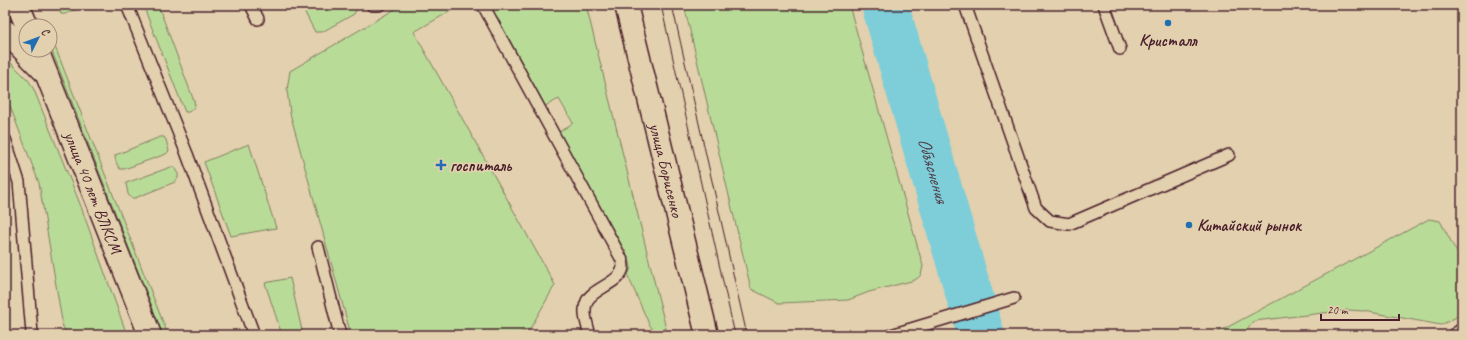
<svg xmlns="http://www.w3.org/2000/svg" width="1467" height="340" font-family="Caveat,sans-serif">
<style>
.green{fill:#b8dc97;stroke:#817e61}
.lines{fill:none;stroke-linecap:round;stroke-linejoin:round}
.river{stroke:#7dced8;stroke-width:47}
.service-casing{stroke:#4a1f2b;stroke-width:14}
.secondary-casing{stroke:#4a1f2b;stroke-width:25}
.primary-casing{stroke:#4a1f2b;stroke-width:25}
.service{stroke:#e2d0ae;stroke-width:11}
.secondary{stroke:#e2d0ae;stroke-width:22}
.primary{stroke:#e2d0ae;stroke-width:22}
.tram{stroke:#4a1f2b;stroke-width:1}
.poi-dot{fill:#1f6fb2;stroke:#e2d0ae;stroke-width:1.5}
.labels{text-anchor:middle;dominant-baseline:central;stroke-width:3.5;stroke-linejoin:round;paint-order:stroke}
.poi-label{font-size:17px;font-weight:bold;fill:#4a1f2b;stroke:#e2d0ae;text-anchor:start}
.street-label{font-size:17px;fill:#4a1f2b;stroke:#e2d0ae}
.water-label{font-size:18px;font-style:italic;fill:#523945;stroke:#e2d0ae}
</style>
<rect width="100%" height="100%" fill="#e2d0ae"/>
<filter id="ink" filterUnits="userSpaceOnUse"><feTurbulence type="fractalNoise" baseFrequency=".025" numOctaves="2"/><feDisplacementMap in="SourceGraphic" scale="8" xChannelSelector="R" yChannelSelector="G"/><feConvolveMatrix kernelMatrix="1 2 1 2 8 2 1 2 1" color-interpolation-filters="sRGB"/></filter>
<g filter="url(#ink)">
<g class="green">
<path d="M69 5H87L65 14H61L60 10 62 8Z"/>
<path d="M143 5H158L194 101 195 106 189 112H185Z"/>
<path d="M301 5H356V10L354 14 322 32H315Z"/>
<path d="M402 5H461L414 32 555 285 530 329 515 335H351L290 113 287 90 290 71Z"/>
<path d="M490 5H586L666 329 654 331 649 324 628 276 631 267 629 258 559 132 573 123 559 99 545 106Z"/>
<path d="M684 5H849L923 266 921 275 915 280 869 292 848 300 779 303 751 289Z"/>
<path d="M50 34 168 335H163L50 46Z"/>
<path d="M5 57 29 81 34 90 80 204 127 335H75L67 333 63 327 39 183 5 93Z"/>
<path d="M160 137H164L166 140 169 151 166 154 124 169H120C117 165 115 161 115 155L118 154Z"/>
<path d="M249 144 276 228 231 236 204 162Z"/>
<path d="M171 167H174L178 174V178L175 182 135 198H131L128 194 126 183Z"/>
<path d="M1429 219 1440 221 1462 262V314L1441 325 1364 311 1349 310 1254 321 1243 335H1213Z"/>
<path d="M290 278 303 335H282L265 283Z"/>
</g>
<g class="lines">
<path class="river" id="s1" d="M885 5 981 335"/>
<defs>
<g id="service">
<path d="M127 5 187 154 254 335"/>
<path d="M251 5 258 19"/>
<path d="M372 5H379"/>
<path d="M483 5 621 258C622 260 623 265 623 267 621 283 593 288 587 301 582 311 587 324 590 335H587"/>
<path d="M965 5 1036 208 1050 221 1069 224 1229 155"/>
<path d="M1104 5 1120 49"/>
<path d="M5 139 19 182 32 333"/>
<path d="M318 247 340 335"/>
<path d="M891 335 1014 298"/>
<path d="M1453 335 1462 329"/>
</g>
<g id="secondary">
<path d="M18 5 27 26"/>
<path d="M5 31 43 70"/>
<path id="s2" d="M37 50 150 335"/>
</g>
<g id="primary">
<path id="s3" d="M626 5 707 335"/>
</g>
</defs>
<use href="#service" class="service-casing"/>
<use href="#secondary" class="secondary-casing"/>
<use href="#primary" class="primary-casing"/>
<use href="#service" class="service"/>
<use href="#secondary" class="secondary"/>
<use href="#primary" class="primary"/>
<g class="tram">
<path d="M661 5 735 335"/>
<path d="M672 5 747 335"/>
</g>
</g>
</g>
<g class="poi-dot">
<circle cx="1168" cy="23" r="4"/>
<path d="M439 159h4v4h4v4h-4v4h-4v-4h-4v-4h4z"/>
<circle cx="1189" cy="225" r="4"/>
</g>
<g class="labels">
<g class="poi-label">
<text x="1168" y="40" text-anchor="middle">Кристалл</text>
<text x="450" y="165">госпиталь</text>
<text x="1197" y="225">Китайский рынок</text>
</g>
<g class="street-label">
<text stroke="none"><textPath href="#s3" startOffset="170">улица Борисенко</textPath></text>
<text stroke="none"><textPath href="#s2" startOffset="153">улица 40 лет ВЛКСМ</textPath></text>
</g>
<g class="water-label">
<text stroke="none"><textPath href="#s1" startOffset="172">Объяснения</textPath></text>
</g>
</g>
<rect width="1467" height="340" fill="none" stroke="#e2d0ae" stroke-width="20"/>
<rect x="10" y="10" width="1447" height="320" fill="none" stroke="#4a1f2b" stroke-width="1.5" filter="url(#ink)"/>
<g transform="translate(38 38) rotate(48)"><circle r="19" fill="#e2d0ae" stroke="#a5897a"/>
<path d="M0-3L7 15L0 10L-7 15Z" fill="#1f6fb2"/>
<text y="-6" font-size="11" font-weight="bold" text-anchor="middle" fill="#4a1f2b">С</text>
</g>
<path d="M1321 314v6h78v-6" fill="none" stroke="#4a1f2b" stroke-width="2"/>
<text x="1327" y="314" font-size="12" fill="#4a1f2b" stroke="#e2d0ae" stroke-width="3" paint-order="stroke">20 m</text>
</svg>
